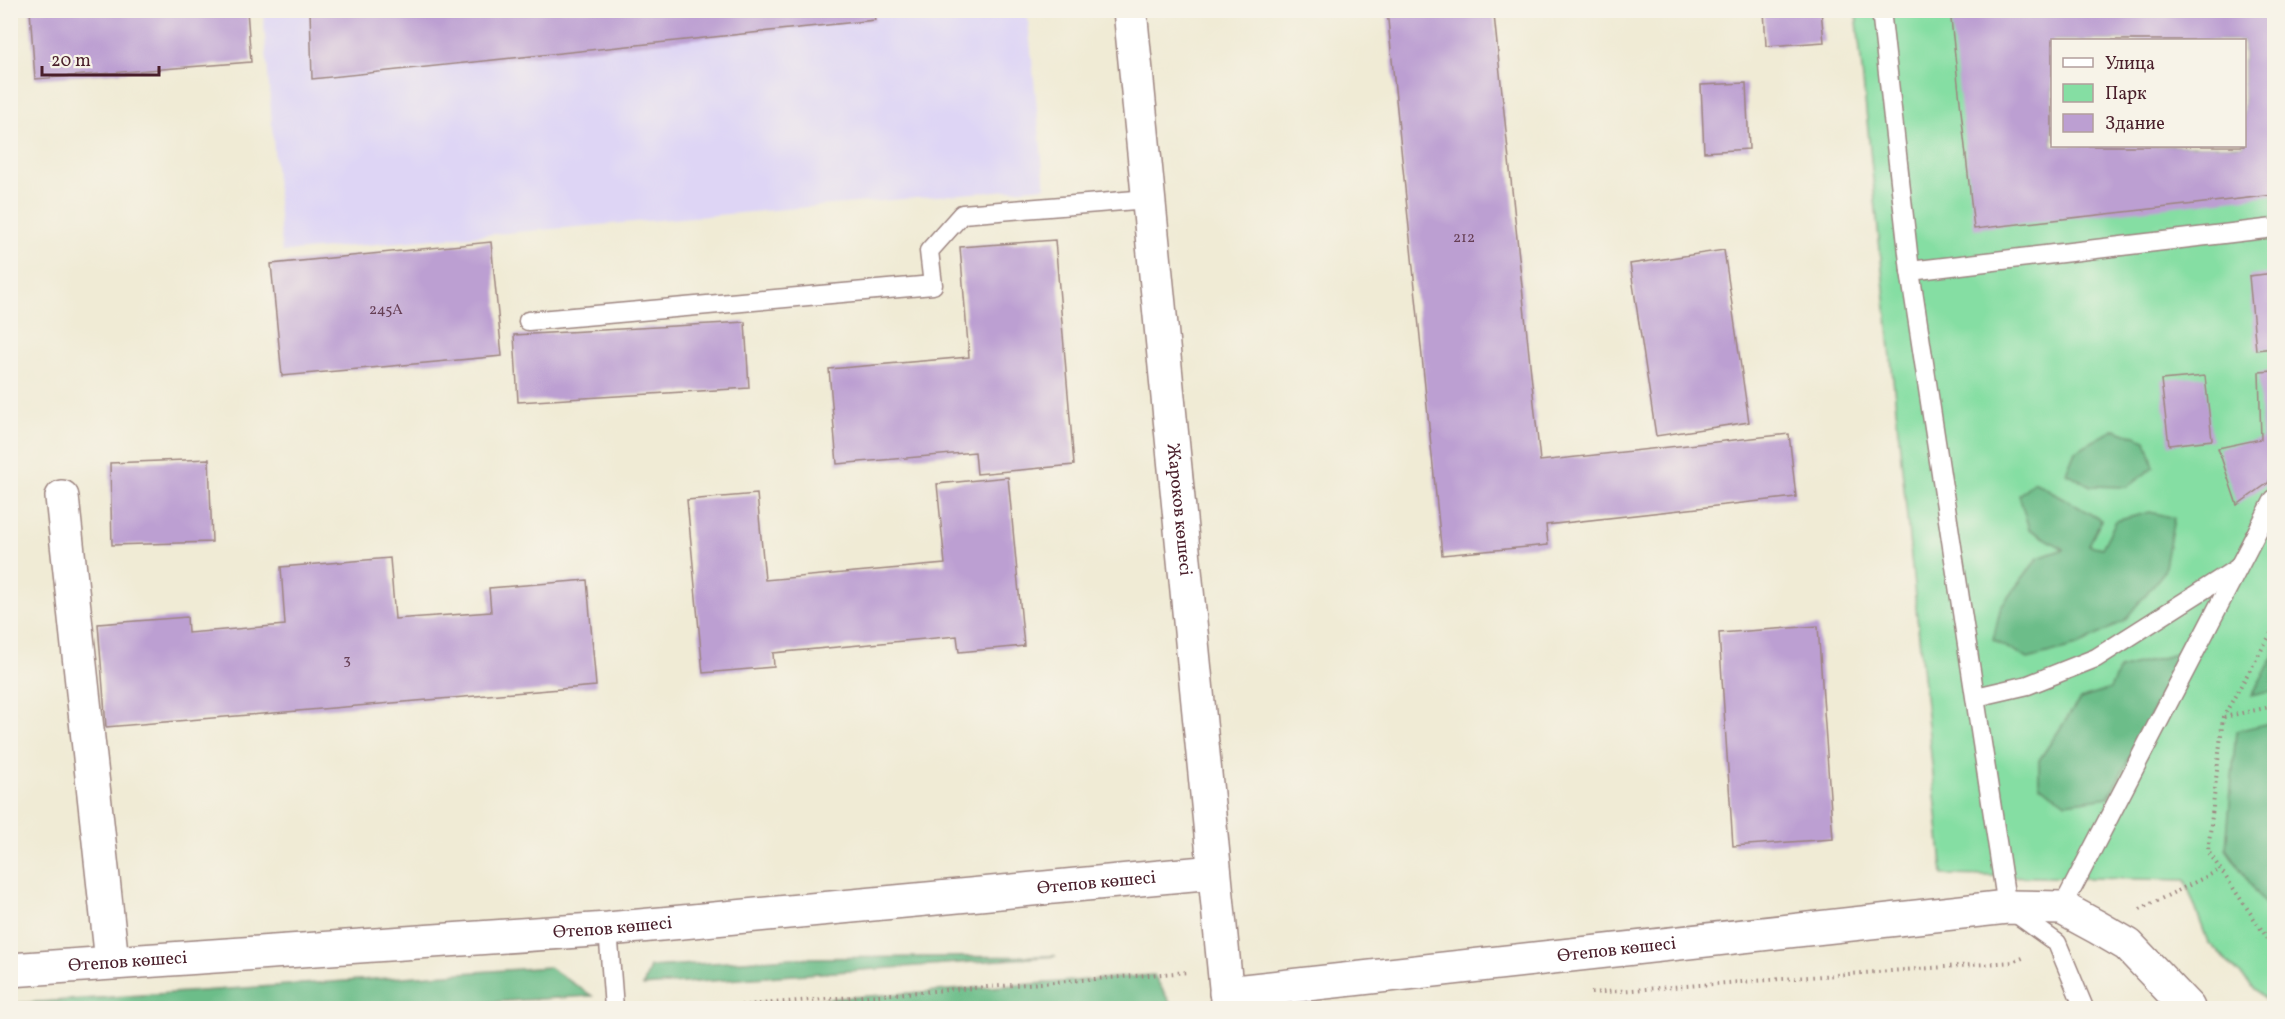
<svg xmlns="http://www.w3.org/2000/svg" width="2285" height="1019" font-family="Vollkorn,serif">
<style>
.built{fill:#ded5f5}
.green{fill:#85dea3;stroke:#687e67;stroke-width:1.5;fill-rule:evenodd}
.forest{fill:#6cbd89;stroke:#5b6e5a;stroke-width:1.5}
.building{fill:#bc9fd2;fill-rule:evenodd}
.lines{fill:none;stroke-linecap:round;stroke-linejoin:round}
.service-casing{stroke:#9d8580;stroke-width:21}
.minor-casing{stroke:#9d8580;stroke-width:36}
.tertiary-casing{stroke:#9d8580;stroke-width:36}
.secondary-casing{stroke:#9d8580;stroke-width:36}
.path{stroke:#9d8580;stroke-width:4;stroke-dasharray:1.5 4.5;stroke-linecap:butt}
.service{stroke:#fff;stroke-width:18}
.minor{stroke:#fff;stroke-width:33}
.tertiary{stroke:#fff;stroke-width:33}
.secondary{stroke:#fff;stroke-width:33}
.labels{text-anchor:middle;dominant-baseline:central;stroke-width:4.5;stroke-linejoin:round;paint-order:stroke}
.number-label{font-size:15px;fill:#663f55}
.street-label{font-size:18px;fill:#4a1f2b;stroke:#f7f3e8}
</style>
<rect width="100%" height="100%" fill="#f7f3e8"/>
<filter id="ink" filterUnits="userSpaceOnUse"><feTurbulence type="fractalNoise" baseFrequency=".0167" numOctaves="2"/><feDisplacementMap in="SourceGraphic" scale="12" xChannelSelector="R" yChannelSelector="G"/><feConvolveMatrix kernelMatrix="1 2 1 2 8 2 1 2 1" color-interpolation-filters="sRGB"/></filter>
<filter id="wash" filterUnits="userSpaceOnUse"><feTurbulence type="fractalNoise" baseFrequency=".008" numOctaves="4" result="noise"/><feDisplacementMap in="SourceGraphic" scale="24" xChannelSelector="R" yChannelSelector="G"/><feGaussianBlur stdDeviation="1.35" result="paint"/><feColorMatrix in="noise" values="0 0 0 0 0 0 0 0 0 0 0 0 0 0 0 0 0 1.4 0 .05"/><feComposite in="paint" operator="in"/></filter>
<g filter="url(#wash)">
<rect width="100%" height="100%" fill="#f0ebd5"/>
<path class="built" d="M263 11H1027L1045 187 282 252Z"/>
<path class="green" d="M1856 11H2274V1008L2208 942 2185 880 1943 875ZM2052 40H2244V146H2052Z"/>
<g class="forest">
<path d="M2115 429 2146 440 2154 467 2127 487 2091 486 2066 473 2075 451Z"/>
<path d="M2034 481 2101 520 2089 545 2102 548 2116 521 2150 512 2174 518 2164 572 2124 621 2077 646 2028 659 1993 640 2001 606 2038 558 2064 549 2029 529 2019 495Z"/>
<path d="M2184 652C2156 699 2136 750 2108 797L2066 803 2039 785V760L2080 699 2110 689 2119 669Z"/>
<path d="M2274 656V691L2251 696Z"/>
<path d="M2274 722V917L2226 849 2236 731Z"/>
<path d="M1056 956 643 986 650 967 790 958Z"/>
<path d="M549 967 592 996 391 1008H11V1004Z"/>
<path d="M1154 975 1173 1008H705Z"/>
</g>
<g id="blocks">
<g class="building">
<path d="M30 10H247L251 62 35 79Z"/>
<path d="M310 10H873L875 20 312 79Z"/>
<path d="M1387 10H1526L1494 15 1540 461 1789 434 1796 497 1546 525 1548 545 1442 555Z"/>
<path d="M1764 10H1821L1824 42 1766 46Z"/>
<path d="M1950 10H2274V195L1974 229ZM2052 40H2244V146H2052Z"/>
<path d="M1746 83 1749 149 1704 152 1701 85Z"/>
<path d="M1055 240 1074 465 977 474 975 452 837 464 829 369 969 357 960 247Z"/>
<path d="M491 242 502 356 282 376 271 264Z"/>
<path d="M1724 250 1749 422 1656 436 1630 264Z"/>
<path d="M2274 273V348L2256 350 2249 276Z"/>
<path d="M745 322 749 388 518 402 514 335Z"/>
<path d="M2274 371V471L2268 483 2237 505 2218 448 2261 439 2259 372Z"/>
<path d="M2205 376 2212 440 2169 445 2161 380Z"/>
<path d="M209 459 212 542 112 545 110 463Z"/>
<path d="M1008 477 1024 646 959 652 957 636 773 653 774 667 703 673 687 500 757 494 765 580 945 564 937 484Z"/>
<path d="M390 558 395 619 491 612 489 588 587 580 596 686 106 727 98 624 187 617 188 633 285 625 281 567Z"/>
<path d="M1818 626 1833 839 1733 846 1719 633Z"/>
</g>
</g>
</g>
<g filter="url(#ink)">
<use href="#blocks" fill-opacity="0" stroke="#9d8580" stroke-width="1.5"/>
<g class="lines">
<defs>
<g id="service">
<path d="M1881 10 1910 271 2007 907 2057 943 2084 1008"/>
<path d="M1910 271 2274 228"/>
<path d="M528 321 933 285 929 251 962 214 1148 199"/>
<path d="M1976 697 2028 685 2096 658 2236 569"/>
<path d="M2062 908 2274 499"/>
<path d="M608 929 614 1008"/>
</g>
<g id="minor">
<path d="M62 497 112 962"/>
<path id="s1" d="M1226 993 2007 907 2062 908 2097 927 2128 945 2188 1008"/>
</g>
<g id="tertiary">
<path id="s2" d="M10 970 608 929 1214 872"/>
</g>
<g id="secondary">
<path id="s3" d="M1130 10 1228 1008"/>
</g>
</defs>
<use href="#service" class="service-casing"/>
<use href="#minor" class="minor-casing"/>
<use href="#tertiary" class="tertiary-casing"/>
<use href="#secondary" class="secondary-casing"/>
<g class="path">
<path d="M2274 628 2223 717 2208 851 2274 948"/>
<path d="M2224 717 2274 706"/>
<path d="M2140 909 2220 870"/>
<path d="M1591 993 2013 962 2025 957"/>
<path d="M705 1008 1189 972"/>
</g>
<use href="#service" class="service"/>
<use href="#minor" class="minor"/>
<use href="#tertiary" class="tertiary"/>
<use href="#secondary" class="secondary"/>
</g>
</g>
<g class="labels">
<g class="number-label">
<text x="1464" y="238">212</text>
<text x="386" y="310">245А</text>
<text x="347" y="660">3</text>
</g>
<g class="street-label">
<text stroke="none"><textPath href="#s3" startOffset="502">Жароков көшесі</textPath></text>
<text stroke="none"><textPath href="#s2" startOffset="1090">Өтепов көшесі</textPath></text>
<text stroke="none"><textPath href="#s2" startOffset="604">Өтепов көшесі</textPath></text>
<text stroke="none"><textPath href="#s1" startOffset="393">Өтепов көшесі</textPath></text>
<text stroke="none"><textPath href="#s2" startOffset="118">Өтепов көшесі</textPath></text>
</g>
</g>
<rect width="2285" height="1019" fill="none" stroke="#f7f3e8" stroke-width="36"/>
<rect x="2051" y="39" width="195" height="108" fill="#f7f3e8" stroke="#b29e9c" stroke-width="1.5"/>
<rect x="2063" y="58" width="30" height="9" fill="#ffffff" stroke="#b29e9c" stroke-width="1.5"/>
<text x="2105" y="69" font-size="18" fill="#4a1f2b">Улица</text>
<rect x="2063" y="84" width="30" height="18" fill="#85dea3" stroke="#b29e9c" stroke-width="1.5"/>
<text x="2105" y="99" font-size="18" fill="#4a1f2b">Парк</text>
<rect x="2063" y="114" width="30" height="18" fill="#bc9fd2" stroke="#b29e9c" stroke-width="1.5"/>
<text x="2105" y="129" font-size="18" fill="#4a1f2b">Здание</text>
<path d="M42 66v9h117v-9" fill="none" stroke="#4a1f2b" stroke-width="3"/>
<text x="51" y="66" font-size="18" fill="#4a1f2b" stroke="#f7f3e8" stroke-width="4.5" paint-order="stroke">20 m</text>
</svg>
